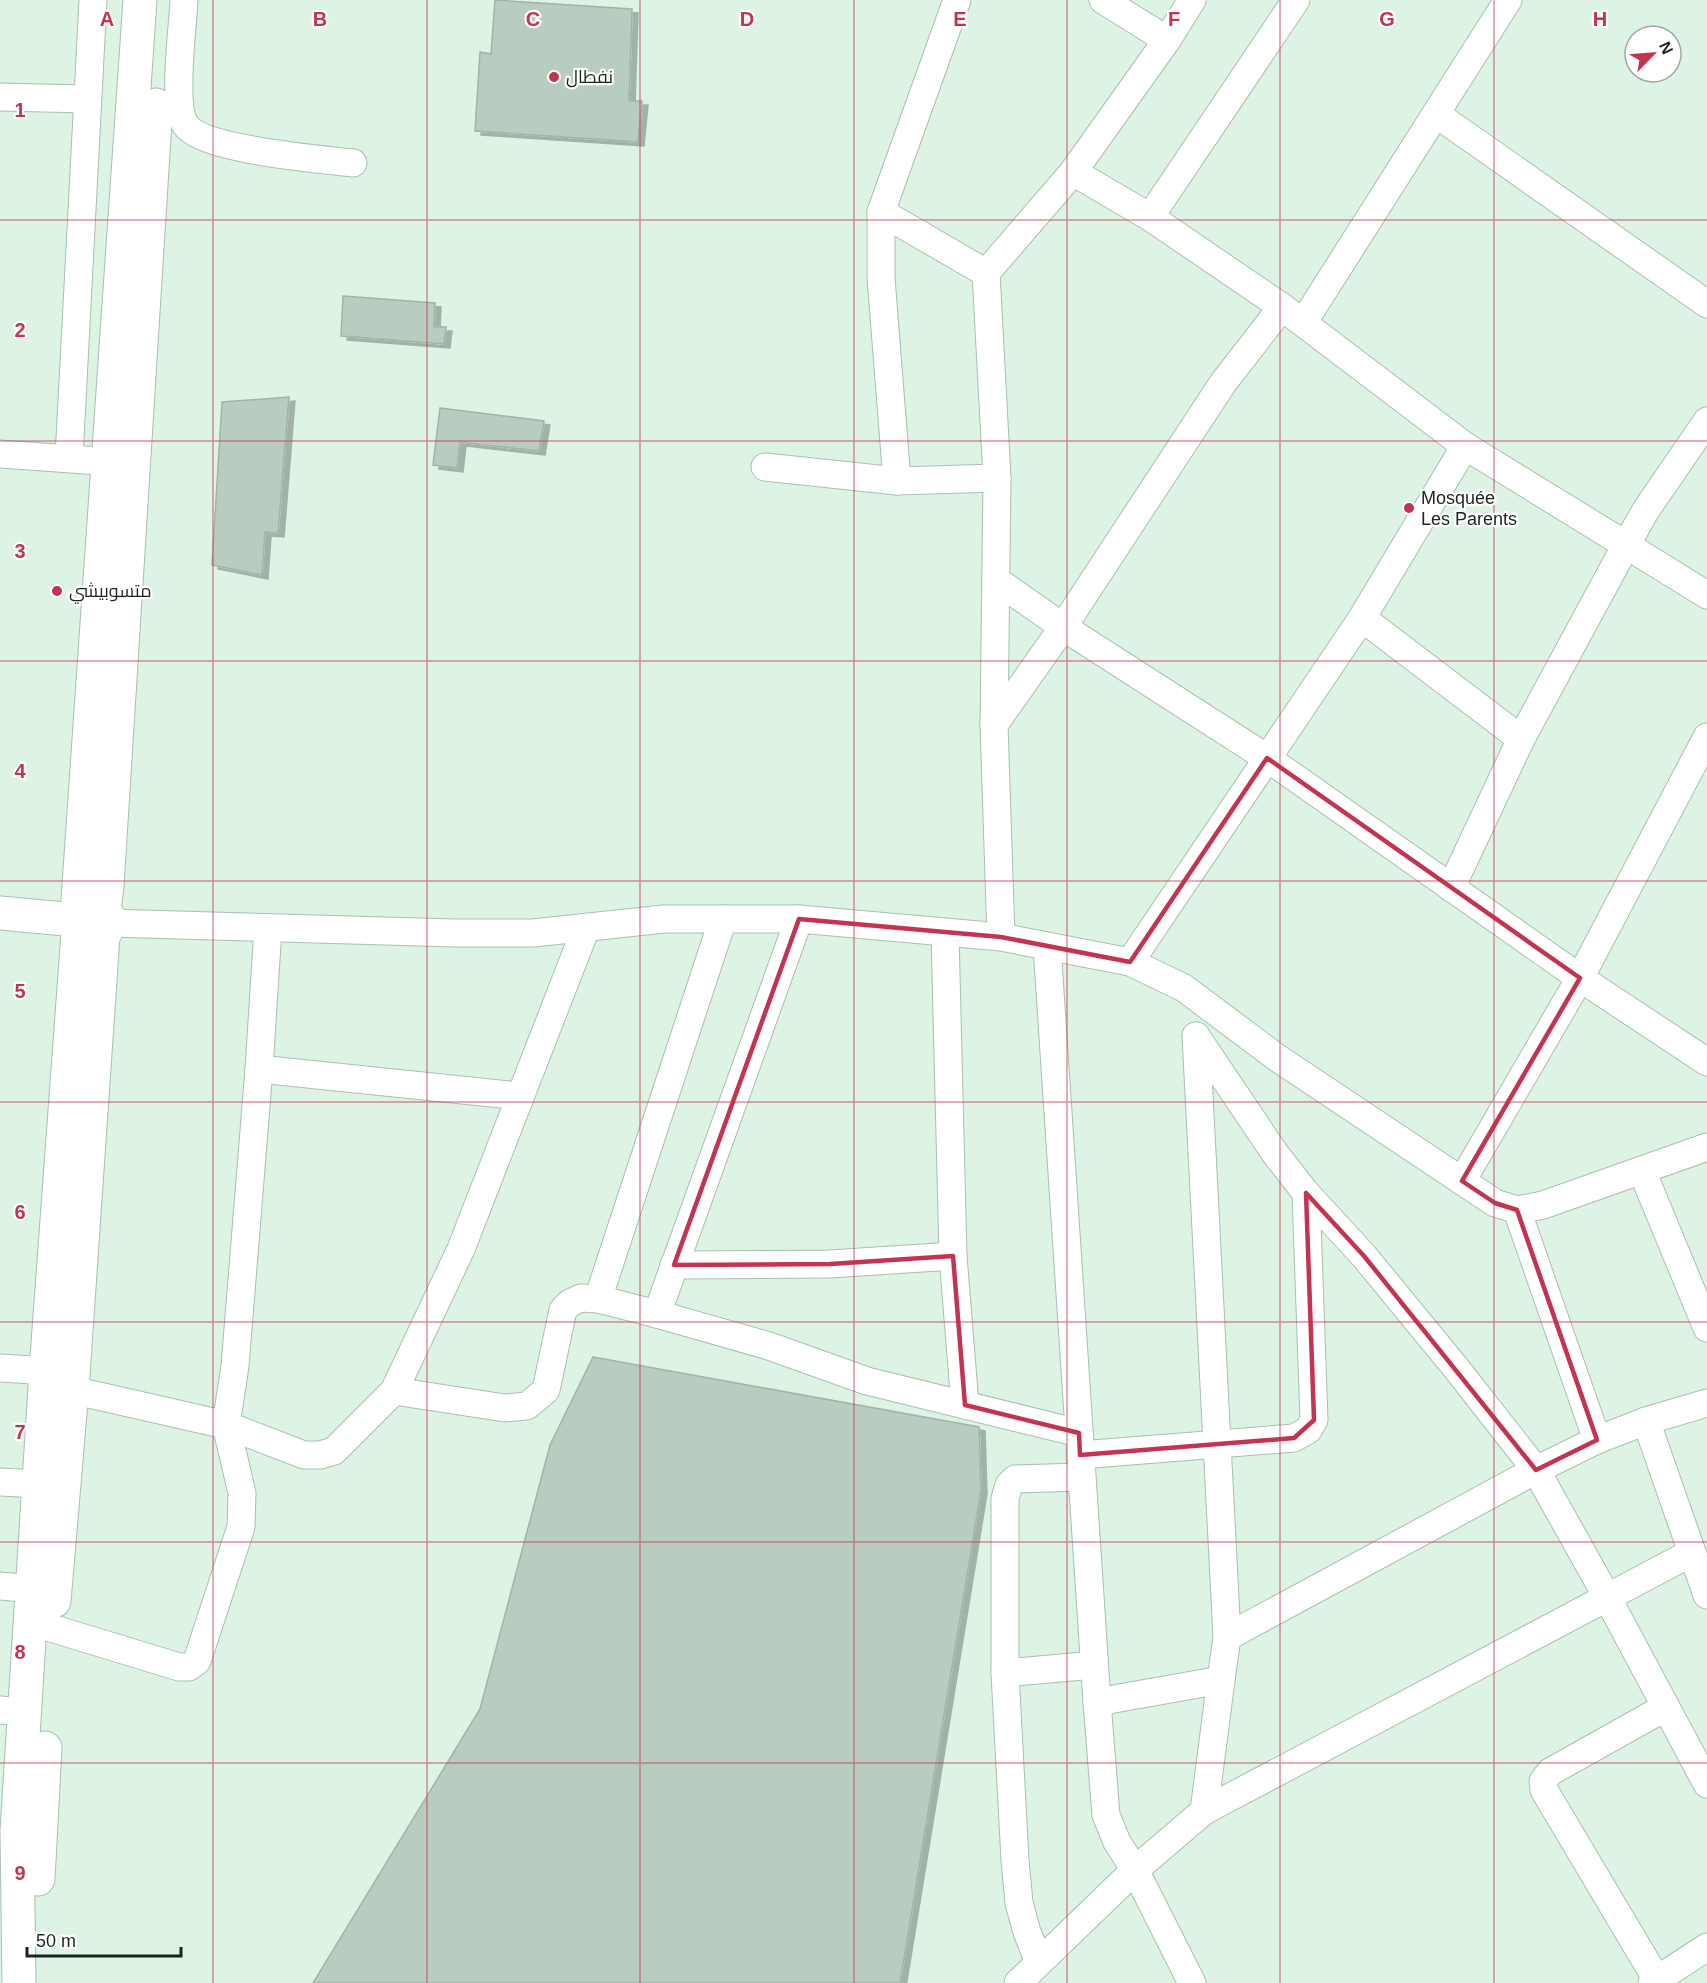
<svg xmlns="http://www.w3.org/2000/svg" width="1707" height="1983" font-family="Helvetica,Cairo,sans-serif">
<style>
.building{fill:#b8cdbf;stroke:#a0b5a7;stroke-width:1.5;filter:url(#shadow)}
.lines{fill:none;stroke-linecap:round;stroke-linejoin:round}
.minor-casing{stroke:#a9bfb0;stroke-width:29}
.major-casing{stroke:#a9bfb0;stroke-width:35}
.minor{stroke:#fff;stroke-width:27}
.major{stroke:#fff;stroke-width:33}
.marked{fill:none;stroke:#c4334f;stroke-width:4.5;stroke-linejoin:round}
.grid{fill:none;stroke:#c4334f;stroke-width:1.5;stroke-opacity:0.55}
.poi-dot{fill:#c4334f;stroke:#fff;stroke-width:2}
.labels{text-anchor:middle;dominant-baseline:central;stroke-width:4.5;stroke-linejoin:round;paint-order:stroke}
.poi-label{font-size:18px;fill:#1c241e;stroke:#fff;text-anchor:start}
.grid-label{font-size:20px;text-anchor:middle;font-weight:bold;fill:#c4334f;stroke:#fff;stroke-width:4.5;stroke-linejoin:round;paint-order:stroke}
</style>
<defs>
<filter id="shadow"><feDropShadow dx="6" dy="4" stdDeviation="0" flood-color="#0004"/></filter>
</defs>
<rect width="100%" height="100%" fill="#ddf3e4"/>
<g class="building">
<path d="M495 0 632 9 629 101H642L638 142 475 131 480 52 491 54Z"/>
<path d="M343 296 435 303 434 327H446L444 344 341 336Z"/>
<path d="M289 397 278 533 265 532 262 575 212 565 222 402Z"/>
<path d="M440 408 544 421 539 451 460 442 457 468 433 465Z"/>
<path d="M593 1357 979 1427 981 1490 900 1983H313L480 1709 550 1445Z"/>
</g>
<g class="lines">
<defs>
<g id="minor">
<path d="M184 0C183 26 172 104 185 124 201 150 321 159 353 163"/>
<path d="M957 0 881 212 986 273 997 478 994 725"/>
<path d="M1103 0 1167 40"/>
<path d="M0 97 87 99"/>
<path d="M1436 114 1707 304"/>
<path d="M1073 172 1150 217 1282 307 1465 446 1362 618 1130 962"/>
<path d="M881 212V278L897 481"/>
<path d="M1150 217 1296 0"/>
<path d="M986 273 1073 172 1167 40 1192 0"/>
<path d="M1303 323 1508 0"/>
<path d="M1707 421 1646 510 1626 545 1707 595"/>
<path d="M0 454 127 463"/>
<path d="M69 458 93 0"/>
<path d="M765 467 897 481 997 478"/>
<path d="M996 580 1063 627 1267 758 1580 978 1707 1062"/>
<path d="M1362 618 1521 739"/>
<path d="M1451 888 1521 739 1626 545 1465 446"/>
<path d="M109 923 455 933H533L664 919H799L1001 937 1130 962 1184 988 1276 1057 1495 1203 1517 1210 1543 1205 1707 1147"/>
<path d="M945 933 953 1256 965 1405"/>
<path d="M1001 937 994 725 1063 627 1223 383 1282 307"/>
<path d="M1047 946 1097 1702 1221 1680 1227 1637 1536 1470 1597 1440 1646 1421 1707 1595"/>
<path d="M1196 1036 1274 1152 1306 1193 1364 1256 1456 1368 1536 1470 1607 1597 1707 1784"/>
<path d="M1196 1036 1227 1637"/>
<path d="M259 1069 520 1096"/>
<path d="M1642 1171 1707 1328"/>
<path d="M1462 1181 1580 978 1707 737"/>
<path d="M1517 1210 1597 1440"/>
<path d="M674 1265 830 1264 953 1256"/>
<path d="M598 1299 723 919"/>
<path d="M657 1314 799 919"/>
<path d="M0 1368 66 1372"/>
<path d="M72 1390 226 1425 235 1366 259 1069 268 928"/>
<path d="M394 1391 505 1408 527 1406 546 1390 563 1310 570 1303 581 1298 598 1299 657 1314 769 1346 867 1381 1079 1433"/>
<path d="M1646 1421 1707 1403"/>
<path d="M226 1425 304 1455H320L334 1451 394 1391 461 1249 586 928"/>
<path d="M1080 1455 1294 1438 1308 1430 1314 1420 1306 1193"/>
<path d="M0 1482 38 1484"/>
<path d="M0 1586 53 1591"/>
<path d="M51 1628 179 1667H189L197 1661 241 1527 242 1493 226 1425"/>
<path d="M1005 1673 1094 1665"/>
<path d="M1097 1702 1106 1815 1117 1842 1135 1870 1192 1983"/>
<path d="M0 1710 24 1712"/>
<path d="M1204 1811 1221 1680"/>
<path d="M1039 1962 1027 1932 1019 1903 1015 1860 1005 1673V1499L1009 1485 1015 1479 1081 1477"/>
<path d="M1657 1980 1544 1790 1543 1781 1550 1772 1666 1707"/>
<path d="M1018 1983 1135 1870 1204 1811 1691 1553"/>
<path d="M1652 1983 1707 1947"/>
</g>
<g id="major">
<path d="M104 911 107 886 156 105"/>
<path d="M0 913 75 920"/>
<path d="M77 914 140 0"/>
<path d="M54 1601 72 1390 103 936"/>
<path d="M38 1879 45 1748"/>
<path d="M19 1983 17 1831 46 1371 78 933C67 910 93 896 108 916L107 930C98 941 88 942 78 933"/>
</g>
</defs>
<use href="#minor" class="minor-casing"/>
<use href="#major" class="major-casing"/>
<use href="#minor" class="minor"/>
<use href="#major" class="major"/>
</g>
<path class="marked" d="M1267 758 1580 978 1462 1181 1495 1203 1517 1210 1597 1440 1536 1470 1364 1256 1306 1193 1314 1420 1294 1438 1080 1455 1079 1433 965 1405 953 1256 830 1264 674 1265 799 919 1001 937 1130 962Z"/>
<path class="grid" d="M213 0V1983M427 0V1983M640 0V1983M854 0V1983M1067 0V1983M1280 0V1983M1494 0V1983M0 220H1707M0 441H1707M0 661H1707M0 881H1707M0 1102H1707M0 1322H1707M0 1542H1707M0 1763H1707"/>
<g class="poi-dot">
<circle cx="554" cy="77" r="6"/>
<circle cx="1409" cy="508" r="6"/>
<circle cx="57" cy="591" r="6"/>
</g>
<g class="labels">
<g class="poi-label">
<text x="566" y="77">نفطال</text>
<text x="1421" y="498">Mosquée<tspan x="1421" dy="21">Les Parents</tspan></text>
<text x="69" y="591">متسوبيشي</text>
</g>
</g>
<g class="grid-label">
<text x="107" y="26">A</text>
<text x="320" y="26">B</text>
<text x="533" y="26">C</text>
<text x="747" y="26">D</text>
<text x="960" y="26">E</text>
<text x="1174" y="26">F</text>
<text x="1387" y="26">G</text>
<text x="1600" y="26">H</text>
<text x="20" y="117">1</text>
<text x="20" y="337">2</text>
<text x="20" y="558">3</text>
<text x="20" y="778">4</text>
<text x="20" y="998">5</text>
<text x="20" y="1219">6</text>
<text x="20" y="1439">7</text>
<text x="20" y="1659">8</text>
<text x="20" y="1880">9</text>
</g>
<g transform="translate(1653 54) rotate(65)"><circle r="28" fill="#ffffff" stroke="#a4a7a5" stroke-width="1.5"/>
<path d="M0-4.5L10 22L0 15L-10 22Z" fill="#c4334f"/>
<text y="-9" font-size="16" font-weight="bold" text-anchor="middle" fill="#1c241e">N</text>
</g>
<path d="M27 1947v9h154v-9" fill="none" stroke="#1c241e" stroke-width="3"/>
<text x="36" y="1947" font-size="18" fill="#1c241e" stroke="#ffffff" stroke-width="4.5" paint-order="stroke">50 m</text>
</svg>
